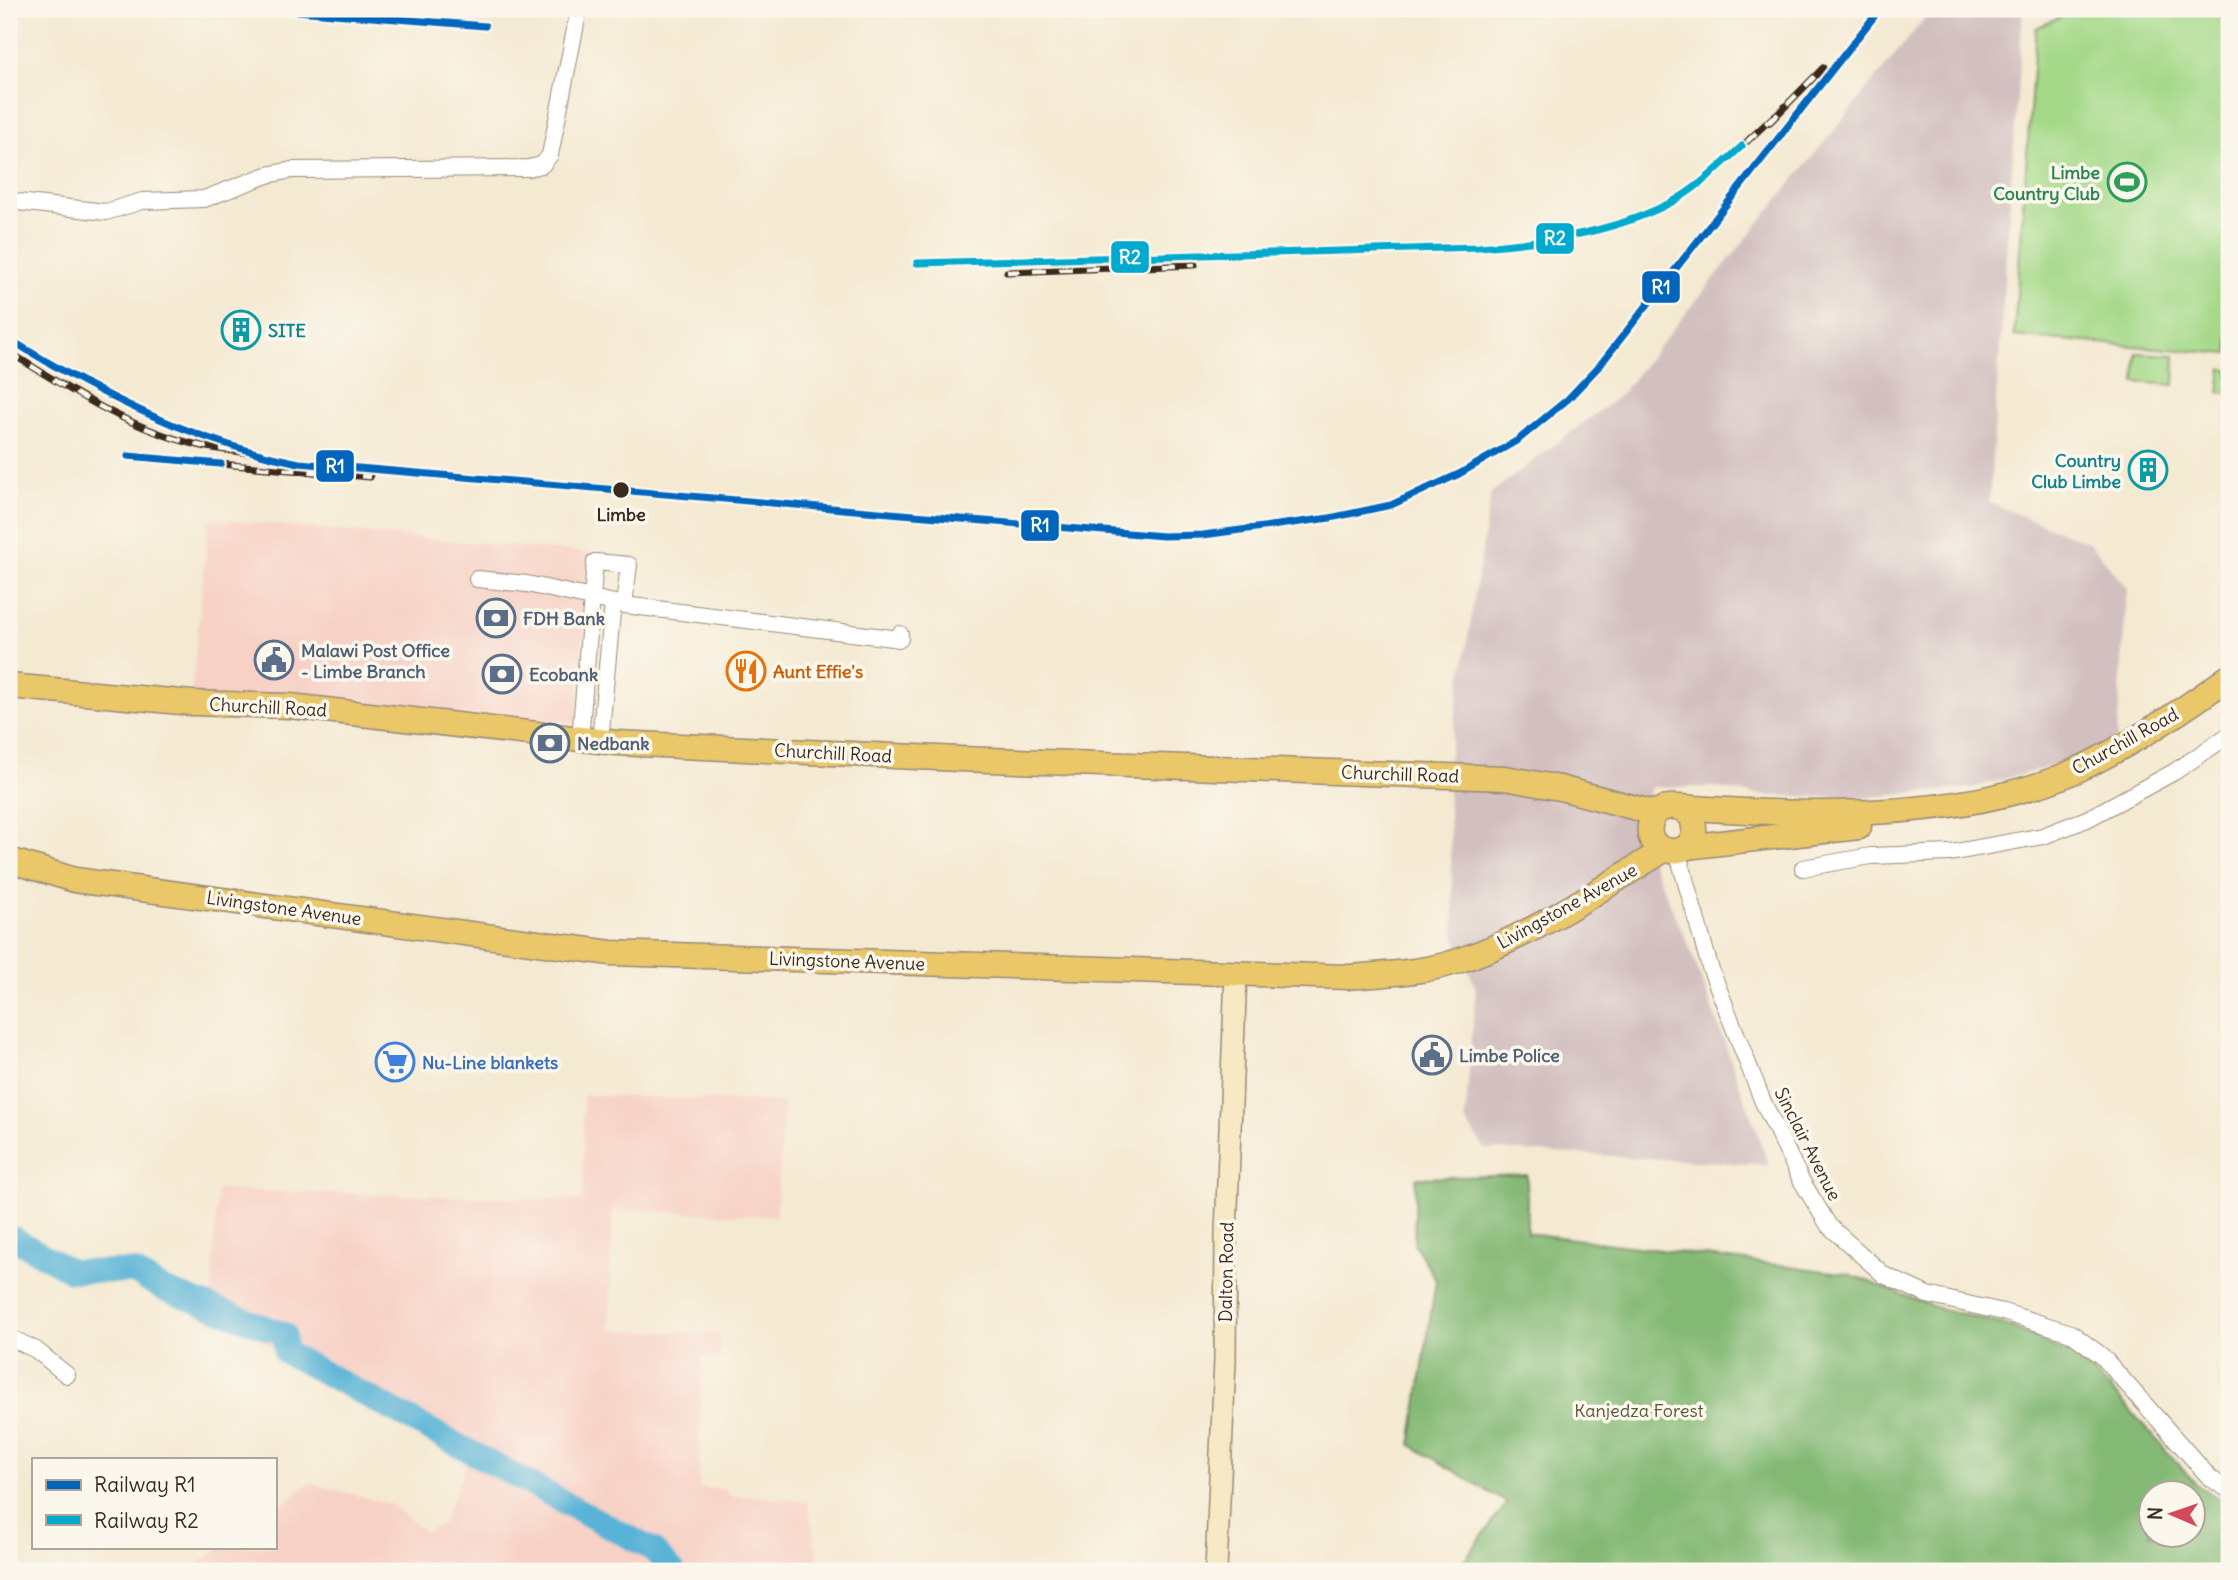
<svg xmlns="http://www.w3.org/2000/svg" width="2238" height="1580" font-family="Delius,sans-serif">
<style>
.built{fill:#f7d1c6}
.industrial{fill:#d2bfbf}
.green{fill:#a5d989;stroke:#708254;stroke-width:2}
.forest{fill:#84b975;stroke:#60724a;stroke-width:2;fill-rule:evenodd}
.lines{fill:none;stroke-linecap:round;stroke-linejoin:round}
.river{stroke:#59b3d6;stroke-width:24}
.minor-casing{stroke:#988a78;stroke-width:18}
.secondary-casing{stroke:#988a78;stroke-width:24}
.trunk-casing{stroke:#988a78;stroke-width:27}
.minor{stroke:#fff;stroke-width:16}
.secondary{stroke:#f7e9c3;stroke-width:21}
.trunk{stroke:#eac769;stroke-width:24}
.rail-casing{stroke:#3b2a1e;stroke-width:7}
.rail{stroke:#fbf7ec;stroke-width:4.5;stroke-dasharray:13;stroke-linecap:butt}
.rail-1-casing{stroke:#fbf7ec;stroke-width:12}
.rail-2-casing{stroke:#fbf7ec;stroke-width:12}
.rail-1{stroke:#0065bd;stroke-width:7}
.rail-2{stroke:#00a9ce;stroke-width:7}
.stop-dot{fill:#3b2a1e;stroke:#fbf7ec;stroke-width:2.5}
.labels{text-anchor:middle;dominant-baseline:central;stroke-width:7;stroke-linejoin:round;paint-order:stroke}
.leisure-label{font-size:18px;font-weight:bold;fill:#27864d;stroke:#fbf7ec;text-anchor:end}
.culture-label{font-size:18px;font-weight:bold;fill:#0d838f;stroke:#fbf7ec;text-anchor:start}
.stop-label{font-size:18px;font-weight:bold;fill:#3b2a1e;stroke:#fbf7ec}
.service-label{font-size:18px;font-weight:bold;fill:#4e5e75;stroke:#fbf7ec;text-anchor:start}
.food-label{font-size:18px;font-weight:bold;fill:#c56008;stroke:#fbf7ec;text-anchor:start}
.street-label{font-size:18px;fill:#3b2a1e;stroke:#fbf7ec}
.shop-label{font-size:18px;font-weight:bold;fill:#366cbe;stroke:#fbf7ec;text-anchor:start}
.park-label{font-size:18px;fill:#565639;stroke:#fbf7ec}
.line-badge{stroke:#fbf7ec;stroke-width:2.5}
.badge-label{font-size:19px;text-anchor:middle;font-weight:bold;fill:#fff}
</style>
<rect width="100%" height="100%" fill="#fbf7ec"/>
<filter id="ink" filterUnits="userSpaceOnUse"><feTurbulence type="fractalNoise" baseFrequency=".0143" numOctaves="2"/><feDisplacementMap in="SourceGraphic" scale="14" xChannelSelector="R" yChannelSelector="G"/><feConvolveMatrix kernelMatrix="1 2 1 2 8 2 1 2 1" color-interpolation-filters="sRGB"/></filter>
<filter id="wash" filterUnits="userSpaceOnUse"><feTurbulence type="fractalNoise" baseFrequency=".00686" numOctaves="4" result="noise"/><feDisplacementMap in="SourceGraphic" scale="28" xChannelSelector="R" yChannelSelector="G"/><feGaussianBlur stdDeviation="1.57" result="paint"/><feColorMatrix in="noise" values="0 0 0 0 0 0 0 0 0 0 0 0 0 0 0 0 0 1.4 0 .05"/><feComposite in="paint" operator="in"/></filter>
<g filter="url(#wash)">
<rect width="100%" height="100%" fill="#f4e9d1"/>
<g class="built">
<path d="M209 519 591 553 577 722 191 698Z"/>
<path d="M583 1095 784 1102 776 1216 612 1210 610 1330 720 1334V1359L702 1357 699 1488 726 1489 729 1495 807 1500 820 1571H186L221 1547H275V1509L311 1483 393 1505 425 1532 443 1523 468 1460 211 1312 217 1190 583 1200Z"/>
</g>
<path class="industrial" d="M1932 9H2023L1989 503 2090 543 2127 588 2116 749 1971 788 1860 798 1757 795 1712 787H1651L1638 831 1691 951 1769 1165 1485 1149 1465 1121 1476 988 1455 939 1447 770 1491 493 1619 396Z"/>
<g class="green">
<path d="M2077 9H2229V354L2014 336 2036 28Z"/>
<path d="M2137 353 2175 355 2174 385 2135 382Z"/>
<path d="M2222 369 2229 370V393L2219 392Z"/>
</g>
<path class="forest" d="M1527 1175V1233L1849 1274 1935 1307 2012 1327 2072 1355 2111 1389 2198 1486 2229 1504V1571H1456L1507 1503 1411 1445 1436 1280 1414 1243 1416 1178ZM2150 1492H2192V1534H2150Z"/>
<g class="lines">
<path class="river" d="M9 1236 71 1271 134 1272 163 1289 284 1334 285 1352 653 1550 673 1571"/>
</g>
</g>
<g filter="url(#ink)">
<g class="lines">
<defs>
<g id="minor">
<path d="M9 201 106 212 142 201 204 199 267 175 292 170 528 168 542 165 550 155 579 9"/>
<path d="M477 579 527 584 624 605 900 639V634"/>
<path d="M580 739 595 562 629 565 624 605"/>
<path d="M600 741 613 603"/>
<path d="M1677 851 1710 967 1763 1102 1801 1180 1829 1226 1884 1275 1927 1295 2003 1312 2071 1333 2102 1356 2210 1478 2229 1490"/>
<path d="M1803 868 1871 856 1950 853 2043 836 2087 819 2174 772 2229 735"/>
<path d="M9 1337 36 1350 67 1375"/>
</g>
<path id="secondary" d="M1216 1571 1225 1360 1226 1233 1236 973"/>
<g id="trunk">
<path d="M9 686 192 703 290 706 617 743 960 759 1505 778 1560 788 1655 813C1669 803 1682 805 1692 818 1708 867 1629 858 1655 813"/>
<path d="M1680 807C1800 816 1963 822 2075 771 2129 746 2181 712 2229 677"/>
<path d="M1686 847 1859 827"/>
<path d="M9 860 75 880 611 953 1348 977C1384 974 1421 973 1455 962 1530 938 1597 891 1664 850"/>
</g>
</defs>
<use href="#minor" class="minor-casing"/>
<use href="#secondary" class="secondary-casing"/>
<use href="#trunk" class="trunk-casing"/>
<use href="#minor" class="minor"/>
<use href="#secondary" class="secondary"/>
<use href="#trunk" class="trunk"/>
<defs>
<g id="rail">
<path d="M271 9 485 26"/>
<path d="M1769 123 1823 68"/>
<path d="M917 263 1479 247C1551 241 1634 232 1694 188 1723 166 1748 140 1774 116"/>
<path d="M1007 272 1195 265"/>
<path d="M9 352C68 389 129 429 198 445 217 450 237 451 257 454"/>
<path d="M128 456 370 477"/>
<path d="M1014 525 1163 536 1203 535 1330 518 1391 505 1459 474 1518 440 1568 399 1600 365 1880 9"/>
</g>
</defs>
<use href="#rail" class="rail-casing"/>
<use href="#rail" class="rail"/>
<defs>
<g id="rail-1">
<path d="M271 9 485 26"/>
<path d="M9 339C100 395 193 442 299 463L1163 536 1203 535 1330 518 1391 505 1459 474 1518 440 1568 399 1600 365 1880 9"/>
<path d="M128 456 221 464"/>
</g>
<path id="rail-2" d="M917 263 1479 247C1542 242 1608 234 1666 205 1695 191 1719 167 1742 146"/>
</defs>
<use href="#rail-1" class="rail-1-casing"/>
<use href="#rail-2" class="rail-2-casing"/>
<use href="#rail-1" class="rail-1"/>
<use href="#rail-2" class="rail-2"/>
</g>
</g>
<defs>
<symbol id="stadium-ring" viewBox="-11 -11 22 22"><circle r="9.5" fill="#fbf7ec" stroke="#2e9e5b" stroke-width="1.5"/><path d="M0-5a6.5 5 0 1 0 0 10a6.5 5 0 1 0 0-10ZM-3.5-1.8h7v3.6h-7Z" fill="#2e9e5b"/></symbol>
<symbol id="building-ring" viewBox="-11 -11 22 22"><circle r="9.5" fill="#fbf7ec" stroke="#0f9aa8" stroke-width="1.5"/><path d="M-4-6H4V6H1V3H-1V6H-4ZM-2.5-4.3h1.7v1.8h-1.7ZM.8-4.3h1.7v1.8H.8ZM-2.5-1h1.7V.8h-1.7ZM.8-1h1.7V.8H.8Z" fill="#0f9aa8"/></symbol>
<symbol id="bank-ring" viewBox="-11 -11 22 22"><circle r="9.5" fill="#fbf7ec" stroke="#5c6f8a" stroke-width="1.5"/><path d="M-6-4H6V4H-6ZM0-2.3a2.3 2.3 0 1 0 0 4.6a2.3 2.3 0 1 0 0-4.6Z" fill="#5c6f8a"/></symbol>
<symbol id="civic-ring" viewBox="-11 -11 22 22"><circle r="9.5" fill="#fbf7ec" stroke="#5c6f8a" stroke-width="1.5"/><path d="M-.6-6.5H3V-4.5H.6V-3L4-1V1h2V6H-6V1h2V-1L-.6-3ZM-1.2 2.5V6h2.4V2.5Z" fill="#5c6f8a"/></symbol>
<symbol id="restaurant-ring" viewBox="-11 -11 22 22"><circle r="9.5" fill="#fbf7ec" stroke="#e8710a" stroke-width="1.5"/><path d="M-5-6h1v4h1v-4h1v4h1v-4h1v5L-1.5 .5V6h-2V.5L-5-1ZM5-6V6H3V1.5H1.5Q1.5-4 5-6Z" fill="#e8710a"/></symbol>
<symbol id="supermarket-ring" viewBox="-11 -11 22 22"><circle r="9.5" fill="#fbf7ec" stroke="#3f7fe0" stroke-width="1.5"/><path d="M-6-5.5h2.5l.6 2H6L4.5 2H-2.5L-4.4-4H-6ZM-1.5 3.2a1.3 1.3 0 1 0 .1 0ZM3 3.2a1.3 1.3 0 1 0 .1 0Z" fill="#3f7fe0"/></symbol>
</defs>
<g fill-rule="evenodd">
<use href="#stadium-ring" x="2105" y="160" width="44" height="44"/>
<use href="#building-ring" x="219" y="308" width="44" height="44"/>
<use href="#building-ring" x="2126" y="448" width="44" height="44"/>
<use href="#bank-ring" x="474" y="596" width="44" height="44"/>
<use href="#civic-ring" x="252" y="638" width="44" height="44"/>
<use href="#restaurant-ring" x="724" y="649" width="44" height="44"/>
<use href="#bank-ring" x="480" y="652" width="44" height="44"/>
<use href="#bank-ring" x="528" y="721" width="44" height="44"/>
<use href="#civic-ring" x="1410" y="1033" width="44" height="44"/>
<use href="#supermarket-ring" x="373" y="1040" width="44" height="44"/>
</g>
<circle class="stop-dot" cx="621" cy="490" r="9"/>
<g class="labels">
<g class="leisure-label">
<text x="2100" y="172">Limbe<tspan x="2100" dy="21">Country Club</tspan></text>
</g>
<g class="culture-label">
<text x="268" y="330">SITE</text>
<text x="2121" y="460" text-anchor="end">Country<tspan x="2121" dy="21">Club Limbe</tspan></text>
</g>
<g class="stop-label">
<text x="621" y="514">Limbe</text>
</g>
<g class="service-label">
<text x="523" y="618">FDH Bank</text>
<text x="301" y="650">Malawi Post Office<tspan x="301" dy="21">- Limbe Branch</tspan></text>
<text x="529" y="674">Ecobank</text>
<text x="577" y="743">Nedbank</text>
<text x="1459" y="1055">Limbe Police</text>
</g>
<g class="food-label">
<text x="773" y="671">Aunt Effie's</text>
</g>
<g class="street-label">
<text transform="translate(268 707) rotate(3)">Churchill Road</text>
<text transform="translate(2125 741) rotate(-29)">Churchill Road</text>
<text transform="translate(833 753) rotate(3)">Churchill Road</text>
<text transform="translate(1400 774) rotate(2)">Churchill Road</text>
<text transform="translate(1567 906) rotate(-29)">Livingstone Avenue</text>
<text transform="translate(284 908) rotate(8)">Livingstone Avenue</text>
<text transform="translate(847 961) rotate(2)">Livingstone Avenue</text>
<text transform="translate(1808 1144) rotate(63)">Sinclair Avenue</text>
<text transform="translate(1226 1272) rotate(-89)">Dalton Road</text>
</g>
<g class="shop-label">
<text x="422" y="1062">Nu-Line blankets</text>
</g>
<g class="park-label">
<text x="1639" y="1410">Kanjedza Forest</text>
</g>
</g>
<g class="line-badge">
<rect x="1535" y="222" width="40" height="33" rx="7" fill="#00a9ce"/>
<rect x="1110" y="240" width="40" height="34" rx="7" fill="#00a9ce"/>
<rect x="1641" y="270" width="40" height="34" rx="7" fill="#0065bd"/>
<rect x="315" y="449" width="40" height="34" rx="7" fill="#0065bd"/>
<rect x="1020" y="509" width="40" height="33" rx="7" fill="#0065bd"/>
</g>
<g class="badge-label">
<text x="1555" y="245">R2</text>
<text x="1130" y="264">R2</text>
<text x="1661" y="294">R1</text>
<text x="335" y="473">R1</text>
<text x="1040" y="532">R1</text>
</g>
<rect width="2238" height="1580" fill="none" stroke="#fbf7ec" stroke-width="35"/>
<rect x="32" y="1458" width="245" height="91" fill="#fbf7ec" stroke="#aea59a" stroke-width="2"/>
<rect x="46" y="1480" width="35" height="10" fill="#0065bd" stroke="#aea59a" stroke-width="2"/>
<text x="94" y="1492" font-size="21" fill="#3b2a1e">Railway R1</text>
<rect x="46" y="1515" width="35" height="10" fill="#00a9ce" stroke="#aea59a" stroke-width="2"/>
<text x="94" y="1528" font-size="21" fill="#3b2a1e">Railway R2</text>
<g transform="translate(2172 1514) rotate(272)"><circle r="33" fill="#fbf7ec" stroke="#aea59a" stroke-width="2"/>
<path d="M0-5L12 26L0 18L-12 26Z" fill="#d1495b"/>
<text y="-10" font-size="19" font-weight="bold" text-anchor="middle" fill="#3b2a1e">N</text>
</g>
</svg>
